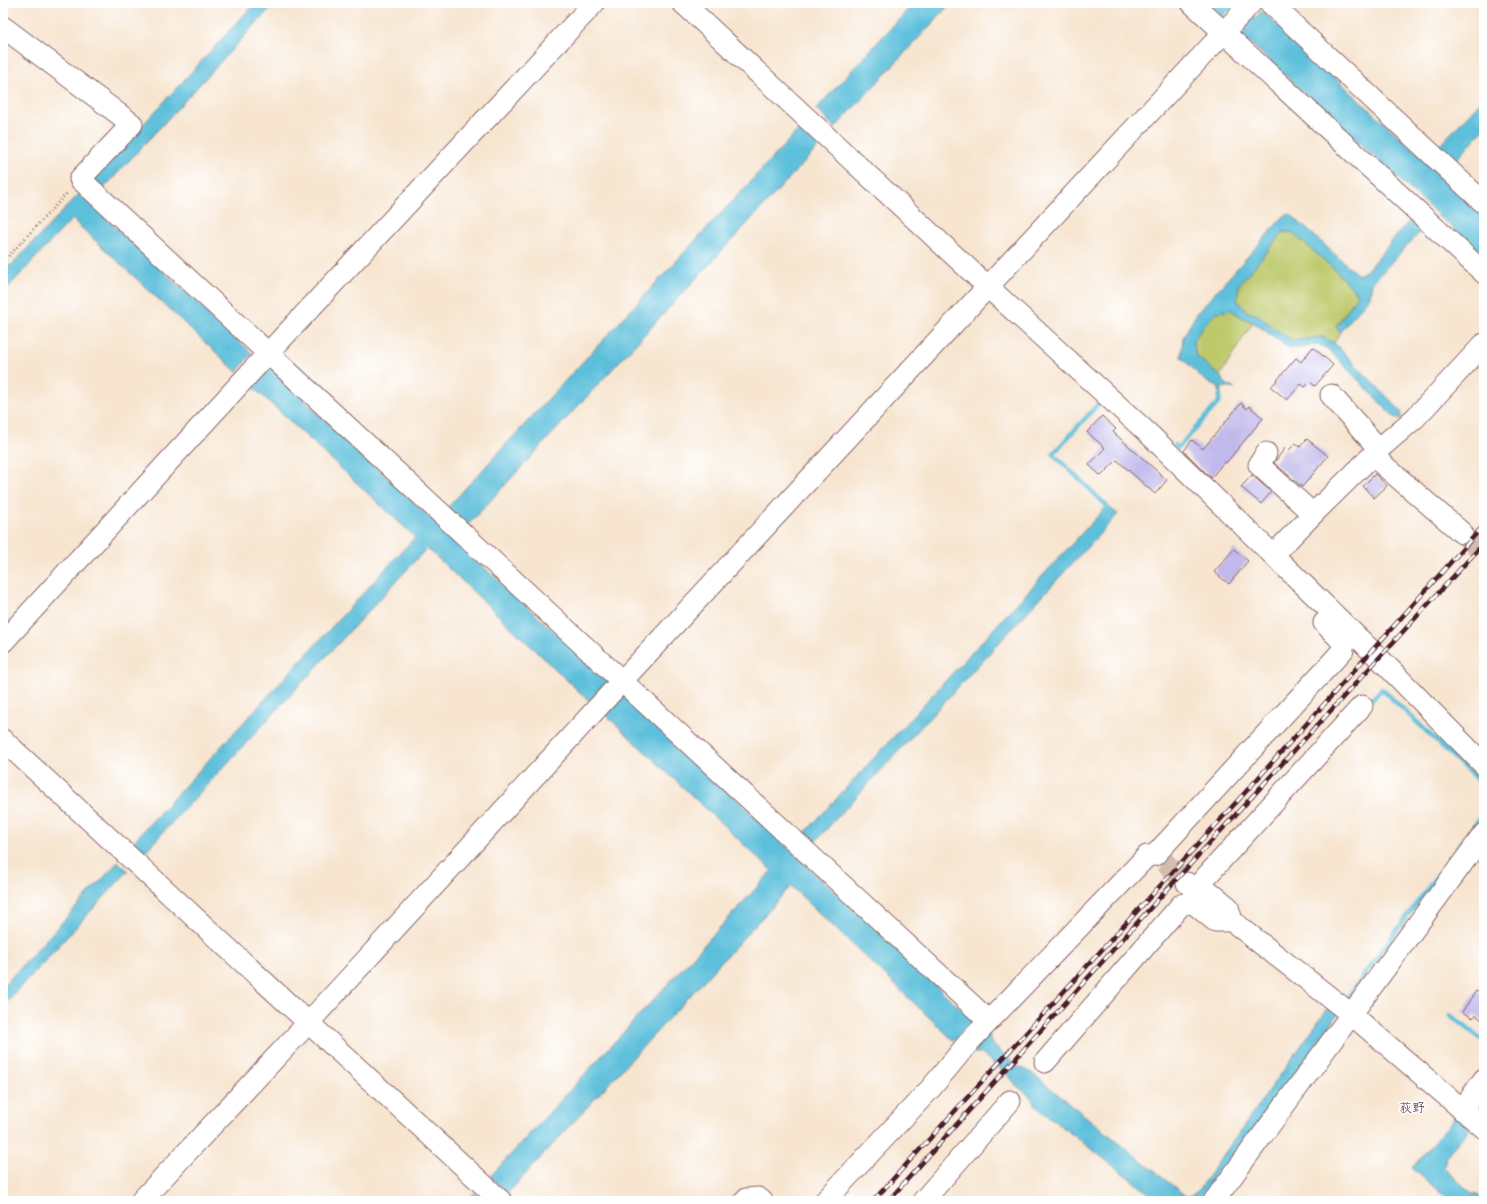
<svg xmlns="http://www.w3.org/2000/svg" width="1487" height="1204" font-family="Kalam,'Klee One',sans-serif">
<style>
.green{fill:#bdc96b;stroke:#84744b}
.water{fill:#5dc0db;stroke:#547083}
.lines{fill:none;stroke-linecap:round;stroke-linejoin:round}
.stream{stroke:#5dc0db;stroke-width:4.5}
.building{fill:#c1b9eb}
.minor-tunnel{stroke:#d4bdaf;stroke-width:21;stroke-dasharray:21 10;stroke-linecap:butt}
.minor-casing{stroke:#876465;stroke-width:23}
.path{stroke:#876465;stroke-width:2.5;stroke-dasharray:1 3;stroke-linecap:butt}
.minor{stroke:#fff;stroke-width:21}
.rail-casing{stroke:#4a1f2b;stroke-width:4.5}
.rail{stroke:#fff;stroke-width:3;stroke-dasharray:9;stroke-linecap:butt}
.labels{text-anchor:middle;dominant-baseline:central;stroke-width:3;stroke-linejoin:round;paint-order:stroke}
.neighbourhood-label{font-size:13px;fill:#4a1f2b;stroke:#fff}
</style>
<rect width="100%" height="100%" fill="#fff"/>
<filter id="ink" filterUnits="userSpaceOnUse"><feTurbulence type="fractalNoise" baseFrequency=".025" numOctaves="2"/><feDisplacementMap in="SourceGraphic" scale="8" xChannelSelector="R" yChannelSelector="G"/><feConvolveMatrix kernelMatrix="1 2 1 2 8 2 1 2 1" color-interpolation-filters="sRGB"/></filter>
<filter id="wash" filterUnits="userSpaceOnUse"><feTurbulence type="fractalNoise" baseFrequency=".012" numOctaves="4" result="noise"/><feDisplacementMap in="SourceGraphic" scale="16" xChannelSelector="R" yChannelSelector="G"/><feGaussianBlur stdDeviation="0.9" result="paint"/><feColorMatrix in="noise" values="0 0 0 0 0 0 0 0 0 0 0 0 0 0 0 0 0 1.4 0 .05"/><feComposite in="paint" operator="in"/></filter>
<g filter="url(#wash)">
<rect width="100%" height="100%" fill="#f7e5d0"/>
<g class="green">
<path d="M1283 232H1292L1334 269 1353 289 1357 296 1336 326 1340 332 1334 343 1322 337 1293 341 1274 328 1258 315 1247 312 1237 300 1239 285Z"/>
<path d="M1231 310 1243 318 1253 322 1220 376 1196 356 1193 341 1205 324 1217 312Z"/>
</g>
<g class="water">
<path d="M255 3H275L103 189 92 180Z"/>
<path d="M914 3H951L835 128 816 109Z"/>
<path d="M1207 3H1239L1255 18 1262 11 1484 214V257L1240 34 1247 27 1229 10 1222 17Z"/>
<path d="M1484 98V129L1454 162 1438 147Z"/>
<path d="M801 127 820 145 467 526 447 508Z"/>
<path d="M79 194 252 353 237 372 72 219 3 293V274Z"/>
<path d="M1290 214 1358 275 1366 271 1411 219 1422 230 1372 283 1370 297 1340 332 1336 327 1357 296 1353 289 1334 269 1292 232H1283L1239 285 1237 300 1247 312 1258 315 1274 328 1293 341 1322 337 1334 343 1402 412 1401 419 1394 417 1330 351 1318 344 1301 348H1289L1253 322 1243 318 1231 310 1217 312 1205 324 1193 341 1196 356 1220 376 1225 383 1235 389 1223 387 1220 395 1218 386 1205 381 1181 357 1183 337 1197 313 1284 216Z"/>
<path d="M269 367 444 531 608 681 589 701 427 548 142 855 131 844 415 537 251 385Z"/>
<path d="M1107 506 1118 514 811 846 801 837Z"/>
<path d="M624 695 974 1021 954 1041 791 886 508 1193 490 1177 772 871 606 715Z"/>
<path d="M118 862 128 871 3 1006V986Z"/>
<path d="M1330 1005 1340 1012 1202 1201H1159L1039 1109 1030 1096 1017 1086 1009 1076 982 1054 971 1052 989 1033 991 1043 1018 1067 1029 1071 1187 1197 1197 1192Z"/>
<path d="M1456 1116 1471 1127 1446 1156 1444 1168 1472 1194 1478 1195 1482 1201H1450L1412 1168Z"/>
<path d="M475 1192 483 1201H466Z"/>
</g>
<g class="lines">
<g class="stream">
<path d="M3 261 13 271"/>
<path d="M1099 403 1053 454 1107 506"/>
<path d="M1175 445 1178 448 1219 402 1220 395"/>
<path d="M1364 698 1372 699 1382 689 1484 786"/>
<path d="M1347 998 1484 812"/>
<path d="M1450 1015 1484 1041"/>
</g>
</g>
<g id="blocks">
<g class="building">
<path d="M1313 347 1333 365 1315 386 1310 382 1305 387 1301 384 1287 400 1271 387 1296 358 1301 362Z"/>
<path d="M1241 403 1247 409 1249 406 1263 418 1226 463 1224 462 1211 478 1184 451 1192 440 1203 449Z"/>
<path d="M1102 416 1116 429 1113 432 1167 480 1155 494 1117 460 1101 476 1089 465 1105 448 1087 432Z"/>
<path d="M1307 439 1328 456 1302 487 1274 463 1285 448 1288 451 1296 443 1300 447Z"/>
<path d="M1375 474 1387 486 1374 498 1363 486Z"/>
<path d="M1252 475 1271 492 1261 504 1241 487Z"/>
<path d="M1234 549 1248 561 1229 584 1214 572Z"/>
<path d="M1476 991 1484 996V1021L1475 1015 1473 1018 1462 1012Z"/>
</g>
</g>
</g>
<g filter="url(#ink)">
<use href="#blocks" fill-opacity="0" stroke="#876465" stroke-width="1"/>
<g class="lines">
<g class="minor-tunnel">
<path d="M1462 533 1484 553"/>
<path d="M1164 862 1187 883"/>
</g>
<defs>
<g id="minor">
<path d="M683 3 988 287 1151 436 1386 665 1484 765"/>
<path d="M1192 3 1484 273"/>
<path d="M1270 3 1484 203"/>
<path d="M3 27 132 124 80 179 989 1021 969 1042 931 1088 825 1201"/>
<path d="M1331 395 1379 449"/>
<path d="M1266 453 1259 465 1313 514"/>
<path d="M1373 456 1462 533"/>
<path d="M1273 555 1313 514 1379 449 1415 418 1484 344"/>
<path d="M3 642 248 375 594 3"/>
<path d="M3 740 501 1201"/>
<path d="M1187 883 1213 906 1351 1014 1484 1128"/>
<path d="M989 1021 1147 856 1155 855 1343 650 1342 641 1324 623"/>
<path d="M1045 1062 1181 905 1192 902 1215 921H1232L1228 907 1206 889 1203 880 1362 706"/>
<path d="M1462 1110 1484 1079"/>
<path d="M141 1201 309 1022 622 681 1251 3"/>
<path d="M745 1201 746 1199 758 1198 762 1201"/>
<path d="M923 1201 1010 1101"/>
<path d="M1214 1201 1484 834"/>
</g>
</defs>
<use href="#minor" class="minor-casing"/>
<path class="path" d="M3 262 68 192"/>
<use href="#minor" class="minor"/>
<defs>
<g id="rail">
<path d="M873 1201 1251 786 1484 525"/>
<path d="M888 1201 1163 894 1484 543"/>
</g>
</defs>
<use href="#rail" class="rail-casing"/>
<use href="#rail" class="rail"/>
</g>
</g>
<g class="labels">
<g class="neighbourhood-label">
<text x="1412" y="1108">荻野</text>
</g>
</g>
<rect width="1487" height="1204" fill="none" stroke="#fff" stroke-width="16"/>
</svg>
